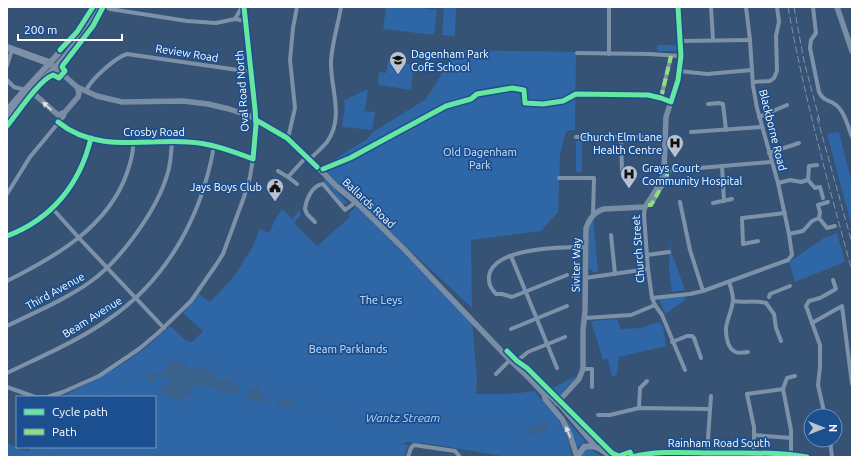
<svg xmlns="http://www.w3.org/2000/svg" width="859" height="464" font-family="Ubuntu,sans-serif">
<style>
.green{fill:#2f66a5}
.water{fill:#3b618d}
.lines{fill:none;stroke-linecap:round;stroke-linejoin:round}
.stream{stroke:#3b618d;stroke-width:1}
.river{stroke:#3b618d;stroke-width:6}
.street{stroke:#7d92a8;stroke-width:4}
.secondary{stroke:#798da4;stroke-width:5.5}
.primary{stroke:#7d8ea7;stroke-width:6}
.rail{stroke:#7e92a7;stroke-width:1;stroke-dasharray:7 3;stroke-linecap:butt}
.quiet{stroke:#8de07e;stroke-width:4;stroke-dasharray:8 4;stroke-linecap:butt}
.cycleway-casing{stroke:#1b4f8f;stroke-width:8}
.cycleway{stroke:#66e7a1;stroke-width:5}
.oneway{fill:#dee2e8}
.labels{text-anchor:middle;dominant-baseline:central;stroke-width:3.5;stroke-linejoin:round;paint-order:stroke}
.street-label{font-size:11px;fill:#fff;stroke:#1b4f8f}
.poi-label{font-size:11px;fill:#fff;stroke:#1b4f8f;text-anchor:start}
.park-label{font-size:11px;fill:#cfe3fa;stroke:#1b4f8f}
.water-label{font-size:12px;font-style:italic;fill:#b5d3f5;stroke:#1b4f8f}
</style>
<rect width="100%" height="100%" fill="#365274"/>
<g class="green">
<path d="M386 7H415L437 10 434 35 383 29Z"/>
<path d="M444 7 456 8 455 36 442 35Z"/>
<path d="M658 45H677V49L676 51H657Z"/>
<path d="M457 50 576 52 575 130 566 131 560 155 558 212 541 231 471 240 472 308 337 182 322 167 367 139 373 132 426 99Z"/>
<path d="M388 61 414 65 411 90 378 85 379 72 386 73Z"/>
<path d="M368 89 365 109 363 111 375 112 372 130 342 127 345 106 344 100Z"/>
<path d="M839 132 852 184V227L827 134Z"/>
<rect x="576" y="141" width="6" height="31"/>
<path d="M324 178 347 202 346 204 342 205 333 191 324 182Z"/>
<path d="M356 206 472 321 477 379 476 394H510L534 391 557 417 567 436 572 457H507L431 444 407 442 402 444 408 445 404 457H7V443L23 450 28 451 32 447H155V397H60L97 379 116 368 143 350 170 326 187 341 192 342 203 331 183 313 199 294 210 302 232 279 240 267 253 246 260 229 269 233 276 218 282 209 292 219 299 210 301 215 294 223 317 246 350 217 348 215Z"/>
<path d="M593 217 598 272H593L589 268V228Z"/>
<path d="M837 233 845 262 795 282 789 262 824 238Z"/>
<path d="M670 238 671 251 685 290 672 292 669 270Z"/>
<path d="M686 297 684 301 665 314 659 299Z"/>
<path d="M617 319 621 329 640 328 659 322 663 327 666 346 619 357 617 375 612 377 608 359 603 360 591 321Z"/>
<path d="M579 372 574 380 559 396 555 397 544 385 545 384 553 388 576 376Z"/>
<path d="M555 407 586 442 577 447 574 450Z"/>
<path d="M590 449 603 457H577L582 450Z"/>
</g>
<g class="water">
<path d="M168 361 179 363 182 361H185L188 369C200 366 211 370 218 380L229 379 238 386V389L240 392V393C235 392 232 394 227 393 215 391 203 380 192 388L193 394 180 401C172 399 165 395 160 389L162 386 169 382 168 375 160 378 154 377V378L156 380 152 384 148 378 144 377 147 376 149 373C160 374 166 375 168 361Z"/>
<path d="M257 384 261 391 262 396 270 398 269 402C260 402 254 401 246 397L248 391Z"/>
<path d="M277 397 286 399 290 398V401L299 410 297 411 288 405 278 407 277 405Z"/>
<path d="M546 421 549 425 547 430 533 434 525 433 524 434 522 432 525 427C532 431 540 425 546 421Z"/>
</g>
<g class="lines">
<g class="stream">
<path d="M108 397C125 386 165 350 184 354 197 356 207 367 220 372 224 373 230 371 235 371 248 384 244 377 260 378L273 391 282 390 290 393 310 398 322 407 335 413 374 420 409 416 447 417 466 422 475 429H484C491 418 501 422 511 427 520 421 520 415 529 426L533 425 548 415"/>
<path d="M42 448 56 457"/>
<path d="M37 457 43 447"/>
</g>
<path class="river" d="M7 456 8 457"/>
<g class="street">
<path d="M106 7 110 9 187 21 216 23 235 19 246 21"/>
<path d="M711 7 713 40"/>
<path d="M813 7 816 33 811 40 810 48 819 92C824 102 829 99 836 105 845 112 848 127 852 137"/>
<path d="M235 19 242 7"/>
<path d="M681 41 750 40"/>
<path d="M7 46 49 61 50 63"/>
<path d="M7 49 47 64H49"/>
<path d="M577 53 649 54 681 56"/>
<path d="M609 54V7"/>
<path d="M7 66 12 49"/>
<path d="M679 71 707 74 752 70"/>
<path d="M7 80 14 87 25 90"/>
<path d="M753 82 770 81 774 78 777 71 776 36 779 22 777 7"/>
<path d="M86 91C90 80 116 57 127 54L252 72"/>
<path d="M576 94C605 95 644 91 671 102"/>
<path d="M661 98 671 56"/>
<path d="M708 104 719 103 723 104 726 130"/>
<path d="M759 117 787 105"/>
<path d="M58 122C96 153 144 139 188 142 210 143 232 151 253 159"/>
<path d="M691 132 761 127"/>
<path d="M576 137H665"/>
<path d="M621 137 622 172"/>
<path d="M287 138 289 134 295 108 290 60 293 28 297 7"/>
<path d="M769 153 799 143"/>
<path d="M310 159C316 153 322 148 327 142 345 117 330 88 331 61 332 43 338 25 341 7"/>
<path d="M817 165 809 166 808 180 815 188 820 187 823 198"/>
<path d="M722 166 724 201"/>
<path d="M278 171 288 177 297 184"/>
<path d="M664 171 771 162"/>
<path d="M288 177 307 156"/>
<path d="M559 178H594L593 214"/>
<path d="M778 183 790 180 801 182 808 180"/>
<path d="M7 194 30 157 64 116 65 112"/>
<path d="M680 202 690 250 703 291"/>
<path d="M828 202 818 205 820 212 819 218 827 228 835 226"/>
<path d="M713 203 732 199"/>
<path d="M648 205H651L667 177V171"/>
<path d="M645 207 644 215 648 269 652 298 655 305 662 315 685 370"/>
<path d="M52 208 79 238 164 328"/>
<path d="M315 222 307 214 305 209C306 200 312 185 323 184L345 210 356 202"/>
<path d="M789 234 803 231 812 221 819 218"/>
<path d="M611 235 615 274"/>
<path d="M7 236C52 219 80 184 91 138"/>
<path d="M758 241 743 244 742 218 785 213"/>
<path d="M647 255 669 252"/>
<path d="M511 256 557 368"/>
<path d="M567 275 512 297 502 294H496C490 288 487 281 490 272 500 247 563 247 586 247"/>
<path d="M585 278 648 269"/>
<path d="M7 281C55 257 108 227 127 173 130 164 134 153 133 143"/>
<path d="M729 282C731 288 733 293 733 300 731 318 722 323 728 343 732 353 737 354 748 352"/>
<path d="M769 297 770 294 790 286"/>
<path d="M652 298 690 294 703 291 788 260 792 255 789 234 778 183 757 108 753 86 750 40 746 7"/>
<path d="M733 301C744 303 755 300 766 303L774 314 776 328 781 341"/>
<path d="M585 318 631 315 655 305"/>
<path d="M812 323 842 306 852 384"/>
<path d="M7 326C35 312 65 300 90 282 121 260 158 209 168 172 171 162 171 152 172 142"/>
<path d="M511 329 567 306"/>
<path d="M672 342 687 336H692L694 338 701 358"/>
<path d="M517 361 528 352 565 337"/>
<path d="M583 369H592V387"/>
<path d="M7 373C42 356 78 341 109 319 168 279 202 215 214 146"/>
<path d="M496 374 510 360"/>
<path d="M7 387 35 397H47L63 392 99 376 139 349 158 333 191 301 216 265 223 254 244 197 250 177 254 152 256 125 255 97 244 7"/>
<path d="M783 389 787 378 795 376"/>
<path d="M639 408 640 388 647 381"/>
<path d="M598 415H610L639 408 710 409"/>
<path d="M825 416 818 385 820 367V345L806 306 809 301 820 298 836 289 833 280"/>
<path d="M754 435 791 438"/>
<path d="M830 440 832 457"/>
<path d="M707 453 711 396"/>
<path d="M754 453V427L747 394 783 389 791 430V455"/>
<path d="M408 457 411 448 414 445 455 451 460 457"/>
</g>
<g class="secondary">
<path d="M837 7 852 51"/>
<path d="M52 65 77 87 97 96 122 102 183 101 208 104 229 109 250 116 268 126 287 138 310 159 336 186 358 204 405 250 510 360 530 379 544 394 545 399 562 419 570 435 577 457"/>
<path d="M26 91 33 93 58 115 65 112 78 97 79 93 77 87"/>
<path d="M544 394H548L561 406 595 446"/>
<path d="M557 403 579 379 583 369V330L585 311 586 228C590 218 594 212 604 209L645 207 656 190 661 181 664 171 666 117 678 80 681 56 678 7"/>
</g>
<g class="primary">
<path d="M7 110C36 76 70 46 93 7"/>
<path d="M7 119C22 97 44 80 62 60 76 44 87 26 98 7"/>
<path d="M577 457 584 447C595 444 603 449 610 457"/>
<path d="M632 457C659 450 689 453 718 453 748 453 778 452 807 457"/>
</g>
<g class="rail">
<path d="M788 7C804 96 828 183 852 271"/>
<path d="M794 7 804 61 820 122"/>
<path d="M817 117 852 243"/>
</g>
<g class="quiet">
<path d="M661 98 671 56"/>
<path d="M648 205H651L667 177V171"/>
</g>
<defs>
<g id="cycleway">
<path d="M60 50 77 32 93 7"/>
<path d="M256 120 287 138 317 167"/>
<path d="M58 122C96 153 144 139 188 142 210 143 232 151 253 159L256 125 255 109 244 7"/>
<path d="M7 126C17 114 39 80 53 75L59 78 65 71 62 67 63 65 93 26 103 7"/>
<path d="M323 169 350 158 446 106 471 99 477 94 512 88 524 90 525 103 543 104 563 101 576 94 648 95 661 98 671 102 678 80 681 56 678 7"/>
<path d="M7 236C52 219 80 184 91 138"/>
<path d="M507 351 517 361 527 368 612 453 619 456 630 452 632 457"/>
<path d="M632 457C659 450 689 453 718 453 748 453 778 452 807 457"/>
</g>
</defs>
<use href="#cycleway" class="cycleway-casing"/>
<use href="#cycleway" class="cycleway"/>
</g>
<defs><path id="oneway-solid" d="M-6-.8H1V-3.2L6.5 0L1 3.2V.8H-6Z"/></defs>
<g class="oneway">
<use href="#oneway-solid" transform="translate(47 106) rotate(-137)"/>
<use href="#oneway-solid" transform="translate(568 432) rotate(-112)"/>
</g>
<defs>
<symbol id="school-pin" viewBox="-11 -11 22 30"><path d="M0 17L-7.5 6A9.5 9.5 0 1 1 7.5 6Z" fill="#b9c2ce" stroke="#1b4f8f"/><path d="M0-5L7-2L0 1L-7-2ZM-4 1L0 2.5L4 1V4Q0 6-4 4Z" fill="#111"/></symbol>
<symbol id="hospital-pin" viewBox="-11 -11 22 30"><path d="M0 17L-7.5 6A9.5 9.5 0 1 1 7.5 6Z" fill="#b9c2ce" stroke="#1b4f8f"/><path d="M-5-5h3v3.5h4V-5h3V5h-3V1.5h-4V5h-3Z" fill="#111"/></symbol>
<symbol id="civic-pin" viewBox="-11 -11 22 30"><path d="M0 17L-7.5 6A9.5 9.5 0 1 1 7.5 6Z" fill="#b9c2ce" stroke="#1b4f8f"/><path d="M-.6-6.5H3V-4.5H.6V-3L4-1V1h2V6H-6V1h2V-1L-.6-3ZM-1.2 2.5V6h2.4V2.5Z" fill="#111"/></symbol>
</defs>
<g fill-rule="evenodd">
<use href="#school-pin" x="388" y="50" width="20" height="27"/>
<use href="#hospital-pin" x="665" y="133" width="20" height="27"/>
<use href="#hospital-pin" x="619" y="164" width="20" height="27"/>
<use href="#civic-pin" x="265" y="177" width="20" height="27"/>
</g>
<g class="labels">
<g class="street-label">
<text transform="translate(187 53) rotate(9)">Review Road</text>
<text transform="translate(242 91) rotate(-94)">Oval Road North</text>
<text transform="translate(773 130) rotate(76)">Blackborne Road</text>
<text x="154" y="132">Crosby Road</text>
<text transform="translate(369 203) rotate(43)">Ballards Road</text>
<text transform="translate(638 249) rotate(-94)">Church Street</text>
<text transform="translate(576 265) rotate(-89)">Siviter Way</text>
<text transform="translate(55 291) rotate(-29)">Third Avenue</text>
<text transform="translate(92 317) rotate(-32)">Beam Avenue</text>
<text x="719" y="443">Rainham Road South</text>
</g>
<g class="poi-label">
<text x="411" y="54">Dagenham Park<tspan x="411" dy="13">CofE School</tspan></text>
<text x="662" y="137" text-anchor="end">Church Elm Lane<tspan x="662" dy="13">Health Centre</tspan></text>
<text x="642" y="168">Grays Court<tspan x="642" dy="13">Community Hospital</tspan></text>
<text x="262" y="187" text-anchor="end">Jays Boys Club</text>
</g>
<g class="park-label">
<text x="480" y="152">Old Dagenham<tspan x="480" dy="13">Park</tspan></text>
<text x="381" y="300">The Leys</text>
<text x="348" y="349">Beam Parklands</text>
</g>
<g class="water-label">
<text x="403" y="417">Wantz Stream</text>
</g>
</g>
<rect width="859" height="464" fill="none" stroke="#ffffff" stroke-width="16"/>
<rect x="16" y="396" width="140" height="52" fill="#1b4f8f" stroke="#7695bc"/>
<rect x="24" y="409" width="20" height="6" fill="#66e7a1" stroke="#7695bc"/>
<text x="52" y="416" font-size="12" fill="#ffffff">Cycle path</text>
<rect x="24" y="429" width="20" height="6" fill="#8de07e" stroke="#7695bc"/>
<text x="52" y="436" font-size="12" fill="#ffffff">Path</text>
<g transform="translate(823 428) rotate(90)"><circle r="19" fill="#1b4f8f" stroke="#7695bc"/>
<path d="M0-3L7 15L0 10L-7 15Z" fill="#b9c2ce"/>
<text y="-6" font-size="11" font-weight="bold" text-anchor="middle" fill="#ffffff">N</text>
</g>
<path d="M18 34v6h104v-6" fill="none" stroke="#ffffff" stroke-width="2"/>
<text x="24" y="34" font-size="12" fill="#ffffff" stroke="#1b4f8f" stroke-width="3" paint-order="stroke">200 m</text>
</svg>
